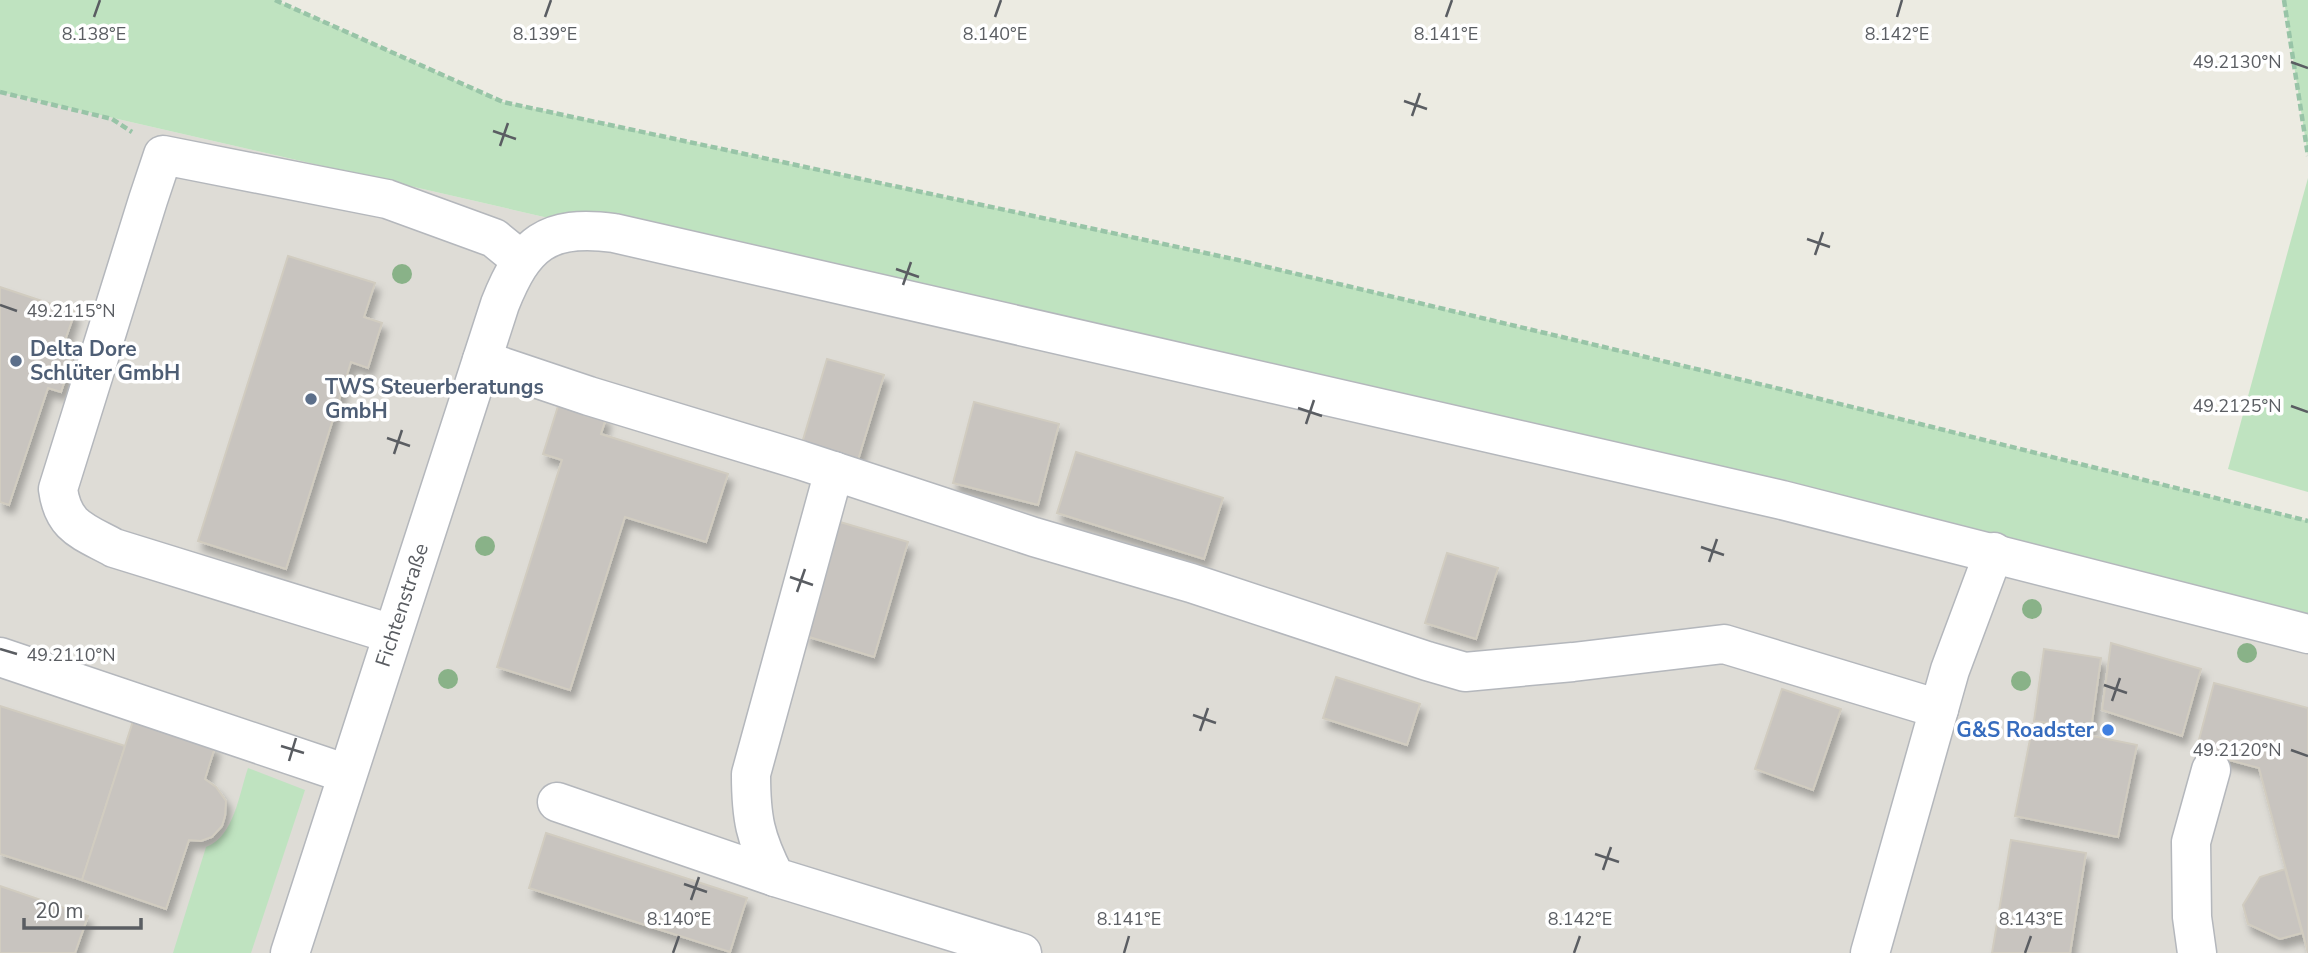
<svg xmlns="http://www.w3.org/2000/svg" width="2308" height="953" font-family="'Nunito Sans',sans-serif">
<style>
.industrial{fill:#dedcd6}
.green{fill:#bfe3c0}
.building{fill:#c8c4bf;stroke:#d1ccc0;stroke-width:2;filter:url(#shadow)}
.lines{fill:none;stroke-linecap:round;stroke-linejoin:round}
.minor-casing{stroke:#b4b7bc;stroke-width:41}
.path{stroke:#98c4a7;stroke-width:4.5;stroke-dasharray:7 3.5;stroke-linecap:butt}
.minor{stroke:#fff;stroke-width:38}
.tree{fill:#89b288}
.ticks{fill:none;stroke:#5a5d62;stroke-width:2.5}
.service-dot{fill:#5c6f8a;stroke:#fff;stroke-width:2.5}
.shop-dot{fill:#3f7fe0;stroke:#fff;stroke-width:2.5}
.labels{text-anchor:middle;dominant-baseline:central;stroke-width:7;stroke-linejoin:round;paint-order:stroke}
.service-label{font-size:21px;font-weight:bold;fill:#4e5e75;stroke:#fff;text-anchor:start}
.street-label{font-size:21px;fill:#5a5d62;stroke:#fff}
.shop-label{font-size:21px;font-weight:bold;fill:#366cbe;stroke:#fff;text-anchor:end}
.ticks-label{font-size:18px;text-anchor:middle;fill:#5a5d62;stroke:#fff;stroke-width:7;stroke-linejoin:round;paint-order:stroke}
</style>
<defs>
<filter id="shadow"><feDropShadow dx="4.5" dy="8" stdDeviation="3.5" flood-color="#0004"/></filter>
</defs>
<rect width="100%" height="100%" fill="#ecebe2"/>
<path class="industrial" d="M0 92 614 233 2308 634V953H0Z"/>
<g class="green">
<path d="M0 0H275L503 102 1238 260 1772 387 2308 521V616L1943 521 614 233 0 92Z"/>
<path d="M2284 0H2308V156Z"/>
<path d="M2308 178V492L2228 469Z"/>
<path d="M248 768 305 790 251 953H173L206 847C234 837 239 794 248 768Z"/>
</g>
<g class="building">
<path d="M288 256 375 283 364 317 382 323 368 368 351 362 286 569 198 541Z"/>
<path d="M0 287 75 312 62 349 74 353 61 392 48 388 9 505 0 502Z"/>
<path d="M827 359 884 375 858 460 802 443Z"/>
<path d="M974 402 1059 424 1038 505 953 483Z"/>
<path d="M559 403 606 418 601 434 728 474 706 542 625 517 570 690 497 667 562 460 543 454Z"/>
<path d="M1076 452 1223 498 1204 559 1057 513Z"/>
<path d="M840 522 908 542 874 657 806 636Z"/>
<path d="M1447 553 1498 568 1476 639 1425 623Z"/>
<path d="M2111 643 2201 669 2182 736 2102 710Z"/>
<path d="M2044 649 2101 658 2091 729 2034 721Z"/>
<path d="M1336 677 1420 704 1407 745 1323 718Z"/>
<path d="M2214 683 2308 708V953L2259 768 2196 751Z"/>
<path d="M1782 689 1841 709 1813 790 1755 769Z"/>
<path d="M0 706 125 746 82 880 0 854Z"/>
<path d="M133 721 215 747 205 779 216 787 226 801 225 816 222 826 212 837 201 841 189 840 166 909 82 880Z"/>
<path d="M2033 724 2137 745 2118 837 2015 816Z"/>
<path d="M546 833 747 898 730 952 529 888Z"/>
<path d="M2011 840 2086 853 2070 953H1992Z"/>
<path d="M2285 869 2302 933 2280 939 2248 924 2243 905 2260 877Z"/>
<path d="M0 886 88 916 75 953H0Z"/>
</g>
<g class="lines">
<defs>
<g id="minor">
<path d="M482 360 589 396 800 460 1034 537 1191 583 1427 661 1465 672 1573 662 1724 644 1939 709 1950 670 1994 552"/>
<path d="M834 471 751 774C751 818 755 838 775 877L1022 953"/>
<path d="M392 634 114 548C83 531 63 527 58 489L148 200 163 155 387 199 494 238 521 260"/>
<path d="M0 657 347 774"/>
<path d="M557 802 775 877"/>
<path d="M290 953 500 304C524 244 546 224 614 233L1782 500 2308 634"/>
<path d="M1870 953 1939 709"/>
<path d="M2197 953 2192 917 2191 842 2211 770"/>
</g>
</defs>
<use href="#minor" class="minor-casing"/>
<g class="path">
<path d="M275 0 503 102 1238 260 1772 387 2308 521"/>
<path d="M2284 0 2308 156"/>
<path d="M0 92 112 119 132 132"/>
</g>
<use href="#minor" class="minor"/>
</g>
<g class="tree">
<circle cx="402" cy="274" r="10"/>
<circle cx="485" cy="546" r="10"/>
<circle cx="2032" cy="609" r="10"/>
<circle cx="2247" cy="653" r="10"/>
<circle cx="448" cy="679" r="10"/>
<circle cx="2021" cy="681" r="10"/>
</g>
<path class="ticks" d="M94 17 100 0M545 17 551 0M995 17 1001 0M1446 17 1452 0M1897 17 1902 0M2291 62 2308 68M1404 101 1427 109M1412 116 1420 93M493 131 516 139M500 146 508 123M1807 239 1830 247M1815 255 1823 232M896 269 919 277M903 285 911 262M0 305 17 311M2291 406 2308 412M1298 408 1322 416M1306 424 1314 400M387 438 410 446M394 454 402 430M1701 547 1724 555M1709 562 1717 539M790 577 813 585M797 592 805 569M0 649 17 654M2104 685 2127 693M2112 701 2120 678M1193 715 1216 723M1200 731 1208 708M281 746 304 753M2291 750 2308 756M289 761 296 738M1595 854 1619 862M1603 870 1611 847M684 884 707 892M691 900 699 877M673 953 679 936M1124 953 1129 936M1574 953 1580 936M2025 953 2031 936"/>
<g class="service-dot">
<circle cx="16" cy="361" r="7"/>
<circle cx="311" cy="399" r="7"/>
</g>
<circle class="shop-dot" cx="2108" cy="730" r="7"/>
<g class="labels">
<g class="service-label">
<text x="30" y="349">Delta Dore<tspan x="30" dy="24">Schlüter GmbH</tspan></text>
<text x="325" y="387">TWS Steuerberatungs<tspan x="325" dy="24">GmbH</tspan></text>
</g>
<g class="street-label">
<text transform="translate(402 605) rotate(-72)">Fichtenstraße</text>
</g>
<g class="shop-label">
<text x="2094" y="730">G&amp;S Roadster</text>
</g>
</g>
<g class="ticks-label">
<text x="94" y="40">8.138°E</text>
<text x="545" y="40">8.139°E</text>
<text x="995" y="40">8.140°E</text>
<text x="1446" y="40">8.141°E</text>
<text x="1897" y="40">8.142°E</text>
<text x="2237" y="68">49.2130°N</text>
<text x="71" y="317">49.2115°N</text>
<text x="2237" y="412">49.2125°N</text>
<text x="71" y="661">49.2110°N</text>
<text x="2237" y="756">49.2120°N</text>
<text x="679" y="925">8.140°E</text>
<text x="1129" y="925">8.141°E</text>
<text x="1580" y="925">8.142°E</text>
<text x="2031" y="925">8.143°E</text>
</g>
<path d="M24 918v10h117v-10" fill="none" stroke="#5a5d62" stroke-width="3.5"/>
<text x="35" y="918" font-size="21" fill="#5a5d62" stroke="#ffffff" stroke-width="5" paint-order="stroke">20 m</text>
</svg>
